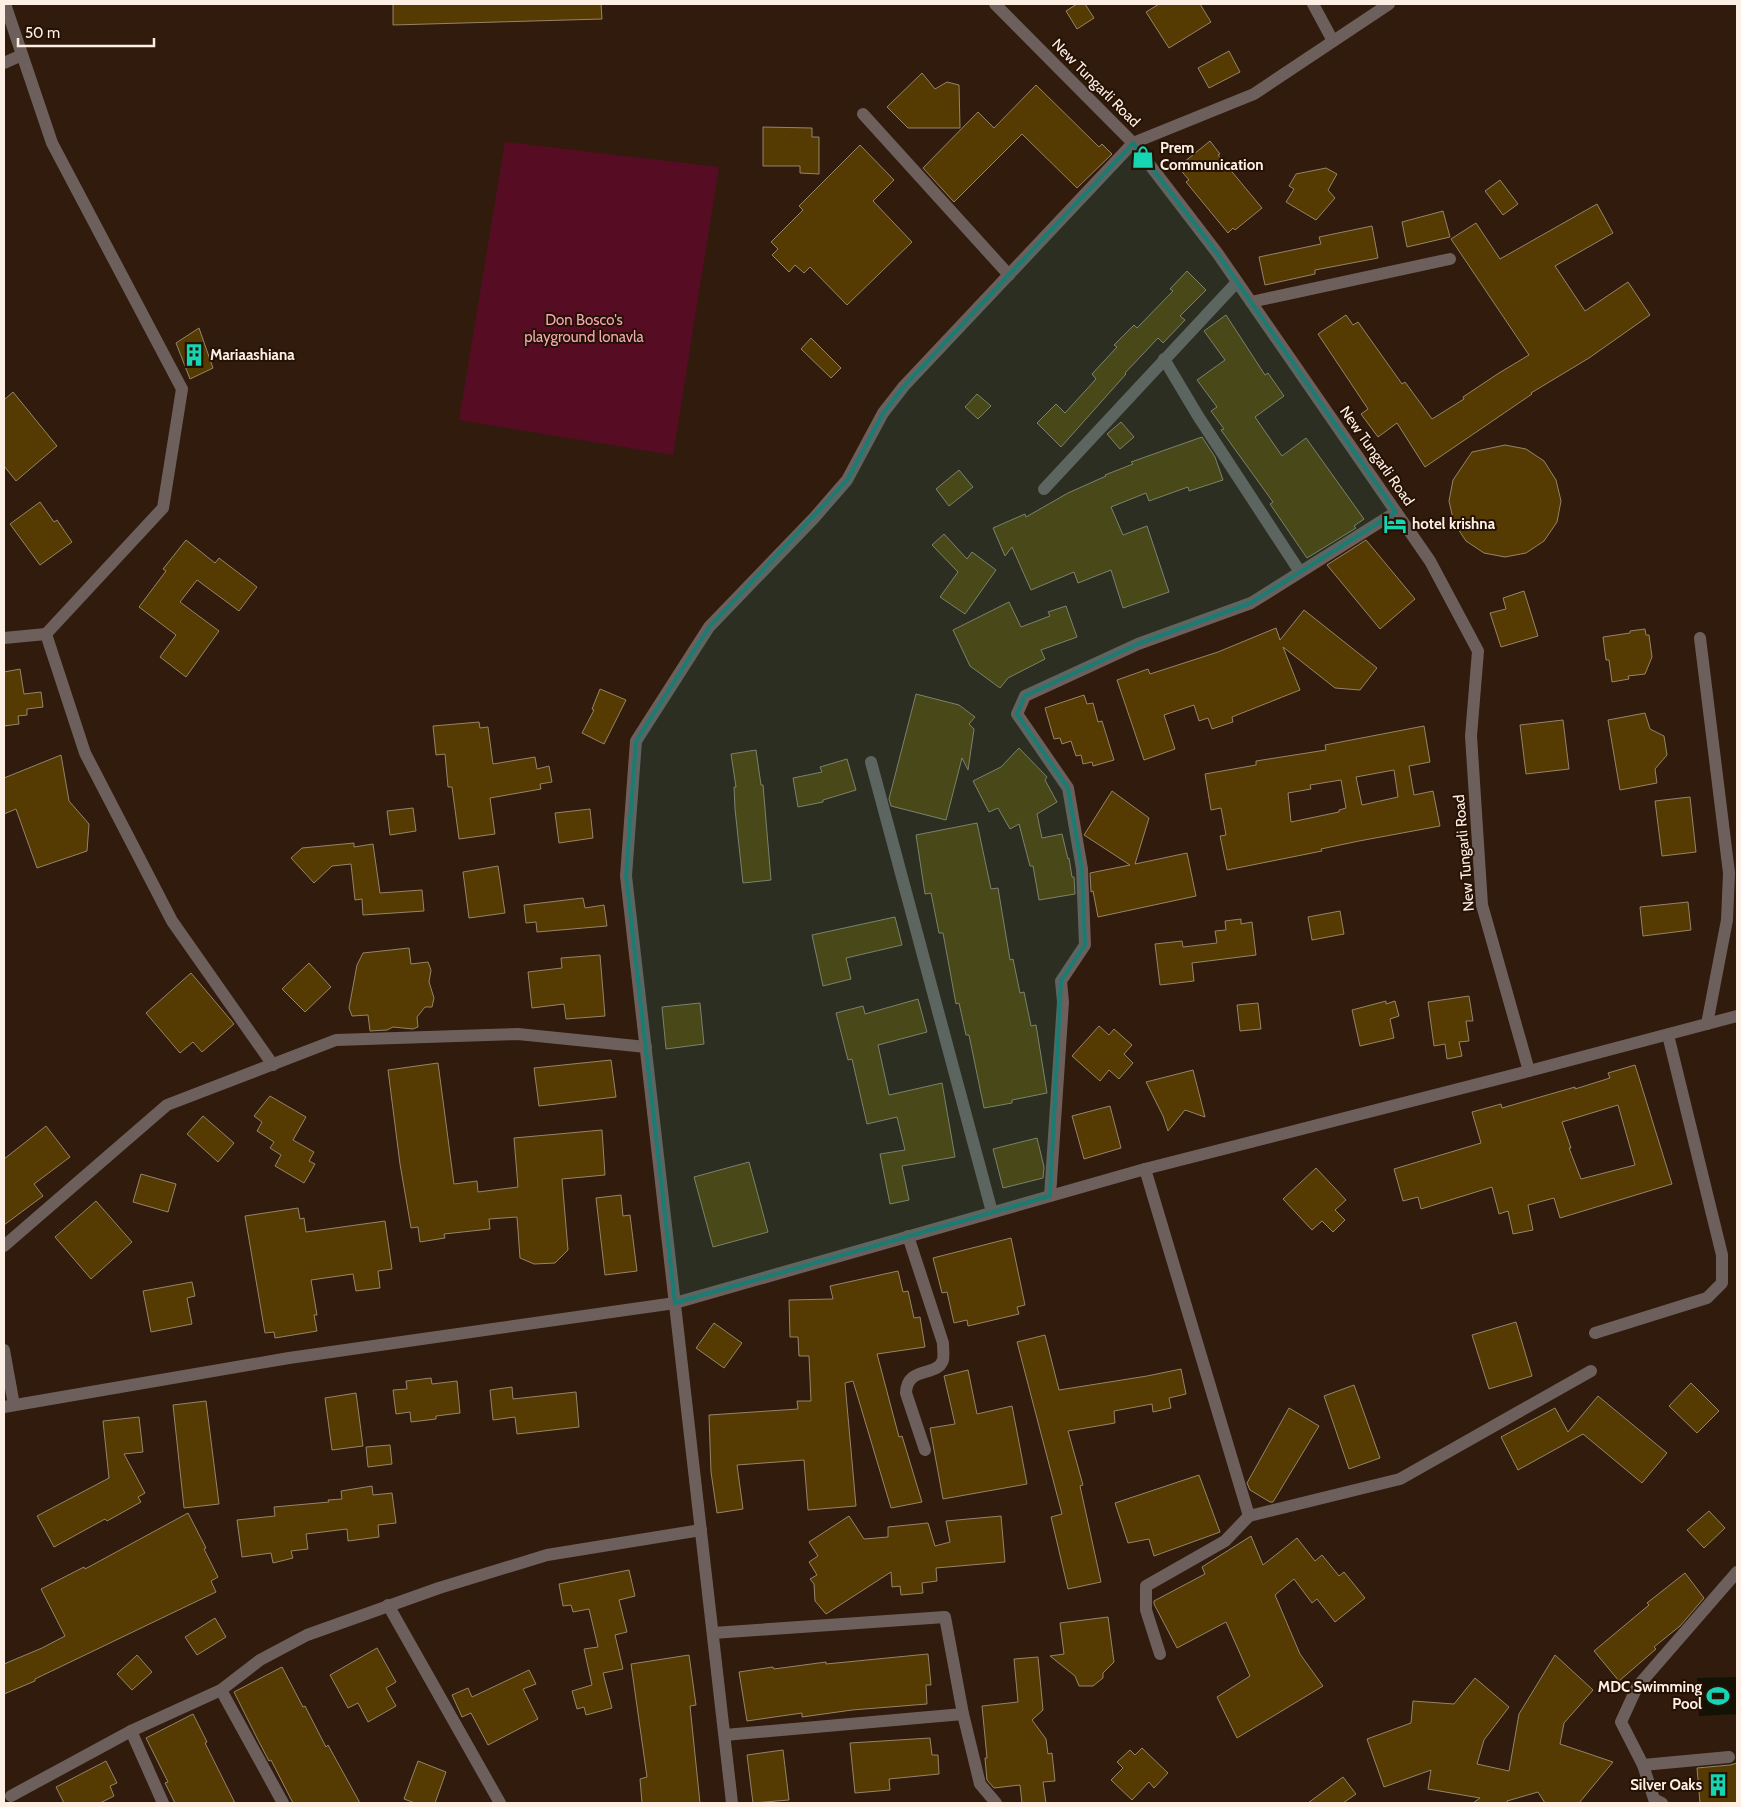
<svg xmlns="http://www.w3.org/2000/svg" width="1741" height="1807" font-family="Cabin,sans-serif">
<style>
.green{fill:#560d24}
.water{fill:#131205}
.building{fill:#553b02;stroke:#94846a;fill-rule:evenodd}
.lines{fill:none;stroke-linecap:round;stroke-linejoin:round}
.minor{stroke:#6d5f5c;stroke-width:12}
.marked{fill:#1b7c74;fill-opacity:0.2;stroke:#1b7c74;stroke-width:4;stroke-linejoin:round}
.labels{text-anchor:middle;dominant-baseline:central;stroke-width:4;stroke-linejoin:round;paint-order:stroke}
.street-label{font-size:15px;fill:#feefe5;stroke:#251204}
.poi-label{font-size:15px;font-weight:bold;fill:#feefe5;stroke:#251204;text-anchor:start}
.park-label{font-size:15px;fill:#f5a7b4;stroke:#251204}
</style>
<rect width="100%" height="100%" fill="#301b0c"/>
<path class="green" d="M505 142 719 167 673 455 459 420Z"/>
<path class="water" d="M1737 1677V1714L1699 1716 1697 1678Z"/>
<g class="building">
<path d="M393 4H601L602 19 393 25Z"/>
<path d="M1077 4H1085L1094 18 1077 29 1066 11Z"/>
<path d="M1159 4H1200L1211 22 1169 48 1146 12Z"/>
<path d="M1229 51 1240 72 1209 88 1198 68Z"/>
<path d="M922 73 935 89 947 82 959 85 960 128H908L887 107Z"/>
<path d="M1036 85 1099 147 1102 144 1112 154 1077 188 1022 134 954 202 923 168 978 112 994 128Z"/>
<path d="M763 127 812 128V137H819V174L800 173V166H763Z"/>
<path d="M1210 141 1220 154 1218 155 1262 208 1235 230 1233 228 1228 233 1186 182 1189 180 1178 167Z"/>
<path d="M860 145 894 180 873 201 912 242 847 305 810 267 804 273 795 265 789 272 772 255 778 249 771 242 803 210 799 206Z"/>
<path d="M1326 168 1337 174 1328 190 1335 198 1316 220 1286 202 1294 189 1289 186 1296 174Z"/>
<path d="M1500 180 1518 204 1503 215 1485 191Z"/>
<path d="M1597 204 1613 233 1555 266 1585 311 1628 282 1650 315 1589 358 1531 393 1532 394 1425 467 1397 423 1378 437 1361 414 1368 409 1318 334 1346 315 1353 325 1358 322 1402 384 1405 382 1432 419 1464 399 1463 397 1499 373 1529 355 1451 239 1476 223 1500 259Z"/>
<path d="M1443 211 1450 237 1407 247 1402 222Z"/>
<path d="M1372 226 1378 258 1315 270V274L1265 285 1259 257 1321 244 1319 237Z"/>
<path d="M1187 271 1206 290 1180 316 1185 320 1163 343 1158 338 1125 373 1126 374 1061 447 1037 423 1056 404 1065 413 1096 379 1092 374 1117 347 1114 345 1134 325 1137 328 1173 291 1170 289Z"/>
<path d="M1226 315 1265 375 1268 373 1284 396 1255 417 1282 456 1306 438 1364 519 1354 526 1356 528 1307 558 1270 504 1273 502 1221 430 1224 429 1211 411 1217 407 1197 380 1225 360 1204 331Z"/>
<path d="M199 328 213 368 190 379 176 343Z"/>
<path d="M811 338 841 368 831 378 801 349Z"/>
<path d="M13 392 57 446 16 481 4 466V400Z"/>
<path d="M977 394 991 406 978 419 965 407Z"/>
<path d="M1121 422 1134 437 1120 449 1107 434Z"/>
<path d="M1202 437 1215 457 1223 480 1189 491 1188 487 1149 501 1146 493 1111 507 1123 535 1147 526 1169 592 1123 608 1111 570 1078 583 1074 572 1031 590 1012 547 1005 556 993 528 1025 514 1026 517 1068 493 1106 476 1105 475 1133 464 1131 462Z"/>
<path d="M1505 445 1526 449 1544 461 1556 480 1561 501 1557 522 1544 541 1526 553 1505 557 1484 553 1466 541 1454 523 1449 501 1453 480 1472 452Z"/>
<path d="M959 470 973 487 949 506 936 489Z"/>
<path d="M40 502 54 522 57 520 72 542 40 565 10 524Z"/>
<path d="M944 534 967 559 972 552 996 570 965 614 940 597 958 572 932 545Z"/>
<path d="M186 540 215 563 219 558 257 587 239 611 197 580 180 602 219 631 186 677 160 657 176 635 139 607 166 571 163 569Z"/>
<path d="M1366 540 1415 599 1380 629 1327 565Z"/>
<path d="M1524 591 1538 636 1501 647 1490 613 1506 609 1503 598Z"/>
<path d="M1009 602 1021 627 1050 616 1048 612 1066 606 1077 637 1041 650 1045 659 1008 678 1000 688 970 666 953 630Z"/>
<path d="M1304 610 1377 668 1360 690 1335 688 1283 647 1300 690 1232 717 1233 722 1212 729 1208 718 1199 721 1194 705 1164 715 1175 749 1144 760 1117 680 1148 669 1150 674 1218 652 1276 628 1280 640Z"/>
<path d="M1645 629 1646 635H1649L1652 657 1645 674 1628 676 1629 679 1612 682 1609 660H1606L1603 637 1630 633V631Z"/>
<path d="M20 669 24 694 41 692 43 707 27 709V715L18 716 19 724 4 726V672Z"/>
<path d="M600 689 626 700 604 744 582 733 594 710 592 709Z"/>
<path d="M916 694 959 705 975 717 969 724 974 729 968 770 962 758 946 820 891 806 889 799Z"/>
<path d="M1084 695 1087 704 1093 703 1098 722 1102 721 1114 760 1093 766 1092 762 1083 764 1081 755 1076 756 1071 741 1062 744 1060 738 1054 739 1045 708Z"/>
<path d="M1645 713 1650 729 1664 736 1667 755 1655 769 1657 783 1620 790 1608 720Z"/>
<path d="M1563 720 1569 769 1526 774 1520 725Z"/>
<path d="M479 722 480 728 488 727 493 764 535 757 537 769 549 766 552 782 540 784 541 789 490 798 495 834 459 839 452 787H448L445 754 436 755 433 726Z"/>
<path d="M1424 726 1430 762 1409 766 1414 795 1433 791 1440 826 1359 841 1321 849 1322 851 1227 870 1220 836 1226 835 1221 808 1211 810 1205 774 1256 765V761L1326 750 1325 745ZM1394 770 1398 797 1362 805 1356 777ZM1341 780 1346 808 1339 810V812L1291 822 1288 793 1311 789 1310 785Z"/>
<path d="M1019 748 1047 777 1045 780 1057 802 1037 814 1042 838 1062 834 1068 859 1069 858 1072 877H1074L1075 894 1039 900 1033 866H1030L1019 824 1010 829 998 808 989 812 973 781 1001 767Z"/>
<path d="M756 750 761 785H763L771 880 743 883 735 809 734 787H736L731 754Z"/>
<path d="M61 755 69 801 89 824 87 851 37 868 16 809 4 814V778Z"/>
<path d="M847 759 856 790 823 800V802L798 807 793 778 822 772 820 767Z"/>
<path d="M1112 791 1149 818 1135 864 1187 853 1196 896 1098 917 1093 891 1091 892 1090 873 1130 865 1084 835Z"/>
<path d="M1690 797 1696 852 1662 856 1655 801Z"/>
<path d="M413 808 416 831 390 835 387 811Z"/>
<path d="M590 809 593 838 559 843 555 813Z"/>
<path d="M977 823 991 889 998 888 1010 960 1013 959 1020 993 1024 992 1031 1026 1036 1025 1047 1093 1012 1100V1103L984 1108 969 1035H966L959 1003 956 1004 943 933H939L931 893 925 894 916 835Z"/>
<path d="M354 843V847L373 844 380 893 422 890 424 911 363 915 362 899 355 900 351 864 332 866 314 883 291 858 302 848Z"/>
<path d="M498 866 505 913 469 918 463 872Z"/>
<path d="M583 898 585 908 604 905 607 926 537 932 536 922 526 923 524 905Z"/>
<path d="M1688 902 1691 930 1643 936 1640 907Z"/>
<path d="M1340 911 1344 934 1312 940 1308 917Z"/>
<path d="M895 917 902 945 846 958 851 979 823 986 812 935Z"/>
<path d="M1241 919V924L1252 922 1256 955 1192 963 1194 981 1160 985 1155 944 1182 941 1183 947 1217 943 1215 931 1226 930 1225 921Z"/>
<path d="M409 948 411 964 428 962 431 970 429 982 434 998 432 1007H425L417 1017 418 1027 413 1029 393 1027 387 1030 370 1031 368 1015 352 1016 349 1008 357 965 363 953Z"/>
<path d="M600 955 605 1016 566 1019 564 1004 532 1008 528 972 562 968 561 958Z"/>
<path d="M309 963 331 987 305 1012 282 989Z"/>
<path d="M191 973 234 1024 202 1052 193 1042 180 1053 146 1013Z"/>
<path d="M1469 996 1473 1021H1466L1469 1041 1459 1042 1462 1056 1447 1059 1445 1044 1434 1046 1428 1002Z"/>
<path d="M918 999 927 1032 878 1045 889 1095 942 1083 955 1157 902 1166 909 1200 890 1204 880 1154 905 1150 897 1117 867 1124 852 1059 848 1060 836 1013 863 1006 865 1014Z"/>
<path d="M1386 1001V1004L1395 1001 1399 1016 1390 1019 1394 1038 1360 1046 1352 1010Z"/>
<path d="M700 1003 704 1044 666 1049 662 1007Z"/>
<path d="M1258 1003 1261 1029 1240 1031 1237 1005Z"/>
<path d="M1099 1026 1109 1035 1114 1029 1132 1045 1124 1054 1133 1063 1119 1079 1109 1070 1100 1081 1072 1056Z"/>
<path d="M611 1060 616 1097 539 1106 534 1068Z"/>
<path d="M438 1063 454 1184 477 1181 478 1192 518 1187 514 1138 602 1130 605 1175 562 1179 568 1250 555 1263 534 1264 520 1258 517 1217 489 1219 490 1229 444 1234 445 1238 420 1242 418 1227 411 1228 400 1164 388 1070Z"/>
<path d="M1635 1065 1672 1184 1560 1218 1554 1198 1528 1205 1533 1230 1513 1234 1508 1211 1499 1214 1492 1187 1421 1209 1418 1197 1403 1201 1394 1169 1481 1143 1472 1112 1501 1104 1502 1108 1575 1087V1089L1610 1078 1608 1073ZM1618 1105 1635 1165 1581 1179 1569 1148H1571L1562 1122Z"/>
<path d="M1193 1070 1205 1117 1185 1110 1168 1131 1163 1116 1146 1082Z"/>
<path d="M270 1096 306 1117 293 1140 314 1152 309 1161 315 1164 304 1183 275 1166 281 1155 270 1148 274 1142 257 1131 262 1122 254 1116Z"/>
<path d="M1110 1106 1121 1148 1084 1159 1072 1116Z"/>
<path d="M203 1116 234 1143 218 1162 187 1134Z"/>
<path d="M46 1126 70 1157 34 1184 43 1196 4 1225V1159Z"/>
<path d="M1037 1138 1044 1167 1043 1178 1003 1188 993 1149Z"/>
<path d="M749 1162 768 1232 713 1247 694 1177Z"/>
<path d="M1316 1168 1346 1200 1335 1210 1345 1220 1333 1232 1322 1221 1312 1230 1283 1199Z"/>
<path d="M141 1174 176 1184 168 1212 133 1202Z"/>
<path d="M621 1195 623 1216 630 1215 637 1271 605 1275 596 1198Z"/>
<path d="M96 1201 132 1242 91 1279 55 1237Z"/>
<path d="M298 1208 300 1219 304 1218 306 1232 385 1221 392 1269 378 1271 380 1288 356 1291 353 1274 311 1280 317 1315H314L317 1331 275 1338 274 1332 265 1333 245 1216Z"/>
<path d="M1011 1238 1025 1305 1017 1307 1019 1314 968 1326 967 1320 954 1323 947 1292 942 1293 933 1258Z"/>
<path d="M898 1271 903 1292 908 1291 914 1318 920 1317 925 1347 877 1354 899 1437 902 1436 922 1502 891 1508 853 1381 845 1383 856 1506 808 1510 804 1460 737 1465 743 1509 717 1513 711 1472 709 1415 798 1409 797 1401H811L809 1356H799L798 1337H790L789 1300 833 1299 830 1286Z"/>
<path d="M192 1282 195 1296 187 1298 192 1324 151 1332 143 1291Z"/>
<path d="M1516 1322 1532 1376 1489 1389 1472 1335Z"/>
<path d="M714 1323 742 1343 724 1368 696 1348Z"/>
<path d="M1045 1335 1059 1390 1147 1376 1181 1369 1186 1394 1169 1398 1171 1408 1153 1412 1152 1404 1114 1411 1115 1423 1068 1431 1083 1485 1080 1486 1101 1582 1068 1589 1051 1517 1062 1514 1017 1342Z"/>
<path d="M968 1370 977 1414 1012 1406 1027 1484 943 1499 930 1428 955 1424 944 1376Z"/>
<path d="M431 1378 432 1384 457 1381 460 1413 436 1416V1419L411 1422 410 1412 396 1414 393 1390 407 1389 406 1381Z"/>
<path d="M1691 1383 1719 1411 1697 1433 1669 1406Z"/>
<path d="M1354 1385 1380 1458 1349 1469 1324 1396Z"/>
<path d="M512 1387 513 1399 576 1392 579 1427 517 1434 515 1417 493 1420 490 1390Z"/>
<path d="M356 1393 363 1446 332 1450 325 1398Z"/>
<path d="M1598 1396 1667 1453 1642 1483 1583 1434 1518 1470 1501 1437 1555 1408 1568 1432Z"/>
<path d="M206 1401 219 1504 184 1508 173 1405Z"/>
<path d="M1289 1408 1319 1426 1273 1502H1270L1250 1490 1247 1483Z"/>
<path d="M139 1417 143 1452 124 1454 145 1493 138 1497 141 1502 107 1521 105 1519 54 1547 37 1516 109 1478 103 1421Z"/>
<path d="M390 1445 392 1464 368 1467 366 1447Z"/>
<path d="M1199 1475 1220 1532 1154 1556 1149 1539 1128 1543 1115 1503Z"/>
<path d="M372 1486 373 1495 392 1493 396 1523 378 1525 379 1537 348 1541 347 1529 306 1534 308 1549 291 1551 293 1558 273 1563 271 1553 242 1557 237 1520 275 1516 274 1507 329 1502 328 1500 342 1499 341 1491Z"/>
<path d="M1709 1511 1725 1528 1704 1548 1687 1530Z"/>
<path d="M188 1513 206 1548 204 1549 218 1577 211 1581 216 1592 35 1679V1681L4 1694V1664L42 1648 65 1636 41 1589 84 1567 85 1569Z"/>
<path d="M849 1516 864 1539 888 1537V1527L928 1523 935 1546 950 1542 946 1521 1001 1516 1005 1562 936 1568 937 1581 922 1583 923 1593 901 1595 900 1586 892 1587 891 1572 826 1614 815 1601 814 1584 810 1579 817 1575 809 1562 818 1556 809 1542Z"/>
<path d="M1251 1536 1263 1565 1297 1538 1315 1561 1322 1555 1339 1576 1344 1572 1365 1598 1335 1622 1317 1599 1312 1603 1294 1579 1275 1595 1300 1654 1323 1686 1237 1738 1217 1697 1250 1676 1226 1622 1177 1648 1154 1604V1601L1205 1574 1202 1567Z"/>
<path d="M629 1570 635 1596 619 1600 627 1632 615 1635 623 1669 603 1673 612 1708 586 1715 584 1707 577 1709 572 1691 592 1685 584 1649 598 1647 589 1609 573 1612 571 1605 563 1606 559 1584Z"/>
<path d="M1685 1573 1704 1598 1680 1626 1654 1647 1656 1649 1619 1681 1594 1651 1649 1605 1647 1603Z"/>
<path d="M1108 1617 1114 1662 1103 1673V1678L1093 1686H1079L1075 1676 1050 1656 1064 1654 1060 1623Z"/>
<path d="M215 1618 226 1637 197 1655 185 1637Z"/>
<path d="M377 1648 396 1682 386 1688 396 1706 368 1722 358 1703 348 1708 330 1675Z"/>
<path d="M928 1654 931 1685H926L927 1704 852 1710 802 1717V1713L747 1721 739 1672 773 1667 774 1669 826 1662V1664Z"/>
<path d="M137 1655 152 1672 132 1690 117 1674Z"/>
<path d="M689 1655 696 1705 690 1706 700 1803H642L640 1779 647 1777 631 1664Z"/>
<path d="M1555 1655 1593 1690 1564 1723 1560 1744 1613 1762 1579 1803H1545L1538 1792 1507 1801 1508 1803H1473L1480 1798 1428 1789 1431 1770 1384 1787 1367 1739 1411 1723 1413 1701 1454 1704 1475 1678 1509 1707 1484 1740 1477 1764 1509 1771 1519 1714Z"/>
<path d="M1038 1657 1043 1710 1032 1720 1046 1739 1048 1754 1052 1753 1055 1781 1043 1782 1046 1803H1022L1020 1785 994 1788 987 1780 985 1758H987L982 1706 1018 1702 1014 1659Z"/>
<path d="M282 1667 303 1707 305 1706 326 1747 328 1745 360 1803H293L271 1760 269 1761 257 1738 234 1692Z"/>
<path d="M529 1670 536 1684 523 1689 538 1719 488 1745 471 1713 462 1717 452 1695 468 1688 472 1697Z"/>
<path d="M193 1714 207 1742 205 1743 235 1803H175L165 1783 168 1782 146 1738Z"/>
<path d="M930 1738 932 1755H938L939 1774 889 1779 890 1790 855 1793 850 1743Z"/>
<path d="M1142 1748 1168 1773 1154 1788 1149 1782 1132 1800 1111 1780 1123 1768 1117 1762 1130 1750 1135 1755Z"/>
<path d="M783 1750 789 1800 753 1803 747 1755Z"/>
<path d="M106 1761 117 1783 110 1786 114 1796 100 1803H64L56 1787Z"/>
<path d="M418 1761 446 1772 435 1803H415L404 1799Z"/>
<path d="M1737 1763V1803H1700L1697 1768 1730 1765Z"/>
<path d="M1343 1777 1356 1794 1343 1803H1308Z"/>
</g>
<g class="lines">
<g class="minor">
<path d="M995 4 1133 143 1218 254 1430 561 1478 651 1471 736 1482 905 1529 1071 1737 1016"/>
<path d="M1313 4 1333 41"/>
<path d="M4 63 22 55"/>
<path d="M863 114 1009 275"/>
<path d="M1251 302 1450 259"/>
<path d="M1164 359 1198 416 1300 572"/>
<path d="M1044 489 1237 282"/>
<path d="M46 634 85 753 172 921 273 1065"/>
<path d="M4 638 46 634 163 508 182 389 52 143 5 4"/>
<path d="M1700 638 1729 873 1727 920 1707 1024"/>
<path d="M871 762 992 1212"/>
<path d="M1145 1169 1249 1516 1400 1479 1591 1371"/>
<path d="M1050 1196 1063 1002 1061 981 1085 945 1082 869 1068 788 1017 714 1025 696 1138 644 1251 603 1396 512"/>
<path d="M908 1236 943 1343C943 1349 944 1355 943 1360 937 1378 907 1365 906 1393L925 1450"/>
<path d="M4 1246 167 1105 336 1040 518 1034 646 1047"/>
<path d="M1595 1333 1707 1298 1722 1283V1255L1668 1035"/>
<path d="M4 1350 14 1405"/>
<path d="M4 1407 289 1358 675 1303 1145 1169 1529 1071"/>
<path d="M388 1605 500 1803"/>
<path d="M713 1633 945 1617 963 1714 980 1784 996 1803"/>
<path d="M1160 1654 1146 1610V1586L1225 1541 1249 1516"/>
<path d="M221 1690 283 1803"/>
<path d="M131 1731 163 1803"/>
<path d="M725 1735 963 1714"/>
<path d="M1643 1765 1729 1757"/>
<path d="M11 1796 131 1731 221 1690 260 1660 307 1635 439 1588 547 1555 701 1530"/>
<path d="M732 1803 626 876 636 741 709 627 814 518 847 480 883 413 904 386 1133 143 1254 94 1389 4"/>
<path d="M1662 1803 1654 1799 1643 1765 1621 1722 1637 1687 1737 1572"/>
</g>
</g>
<path class="marked" d="M1133 143 1218 254 1396 512 1251 603 1138 644 1025 696 1017 714 1068 788 1082 869 1085 945 1061 981 1050 1196 675 1303 626 876 636 741 709 627 847 480 883 413 904 386Z"/>
<defs>
<symbol id="shop-bare" viewBox="-9 -9 18 18"><path d="M-5-2.5h2.3a2.7 3.5 0 0 1 5.4 0H5L5.5 6h-11ZM-1.5-2.5h3a1.5 2.3 0 0 0-3 0Z" fill="#15d5b3" stroke="#251204" stroke-width="2.5" paint-order="stroke"/></symbol>
<symbol id="building-bare" viewBox="-9 -9 18 18"><path d="M-4-6H4V6H1V3H-1V6H-4ZM-2.5-4.3h1.7v1.8h-1.7ZM.8-4.3h1.7v1.8H.8ZM-2.5-1h1.7V.8h-1.7ZM.8-1h1.7V.8H.8Z" fill="#15d5b3" stroke="#251204" stroke-width="2.5" paint-order="stroke"/></symbol>
<symbol id="hotel-bare" viewBox="-9 -9 18 18"><path d="M-6-4.5h1.5V1H6V5H4.5V3h-9V5H-6ZM-4 0a1.8 1.8 0 1 1 3.6 0ZM.5 0V-2.5h3Q6-2.5 6 0Z" fill="#15d5b3" stroke="#251204" stroke-width="2.5" paint-order="stroke"/></symbol>
<symbol id="stadium-bare" viewBox="-9 -9 18 18"><path d="M0-5a6.5 5 0 1 0 0 10a6.5 5 0 1 0 0-10ZM-3.5-1.8h7v3.6h-7Z" fill="#15d5b3" stroke="#251204" stroke-width="2.5" paint-order="stroke"/></symbol>
</defs>
<g fill-rule="evenodd">
<use href="#shop-bare" x="1127" y="141" width="32" height="32"/>
<use href="#building-bare" x="178" y="339" width="32" height="32"/>
<use href="#hotel-bare" x="1379" y="508" width="32" height="32"/>
<use href="#stadium-bare" x="1702" y="1680" width="32" height="32"/>
<use href="#building-bare" x="1702" y="1769" width="32" height="32"/>
</g>
<g class="labels">
<g class="street-label">
<text transform="translate(1096 83) rotate(45)">New Tungarli Road</text>
<text transform="translate(1377 456) rotate(55)">New Tungarli Road</text>
<text transform="translate(1464 853) rotate(-95)">New Tungarli Road</text>
</g>
<g class="poi-label">
<text x="1160" y="148">Prem<tspan x="1160" dy="17">Communication</tspan></text>
<text x="210" y="355">Mariaashiana</text>
<text x="1412" y="524">hotel krishna</text>
<text x="1702" y="1687" text-anchor="end">MDC Swimming<tspan x="1702" dy="17">Pool</tspan></text>
<text x="1702" y="1785" text-anchor="end">Silver Oaks</text>
</g>
<g class="park-label">
<text x="584" y="320">Don Bosco's<tspan x="584" dy="17">playground lonavla</tspan></text>
</g>
</g>
<rect width="1741" height="1807" fill="none" stroke="#feefe5" stroke-width="10"/>
<path d="M18 38v8h136v-8" fill="none" stroke="#feefe5" stroke-width="2.5"/>
<text x="25" y="38" font-size="15" fill="#feefe5" stroke="#251204" stroke-width="4" paint-order="stroke">50 m</text>
</svg>
